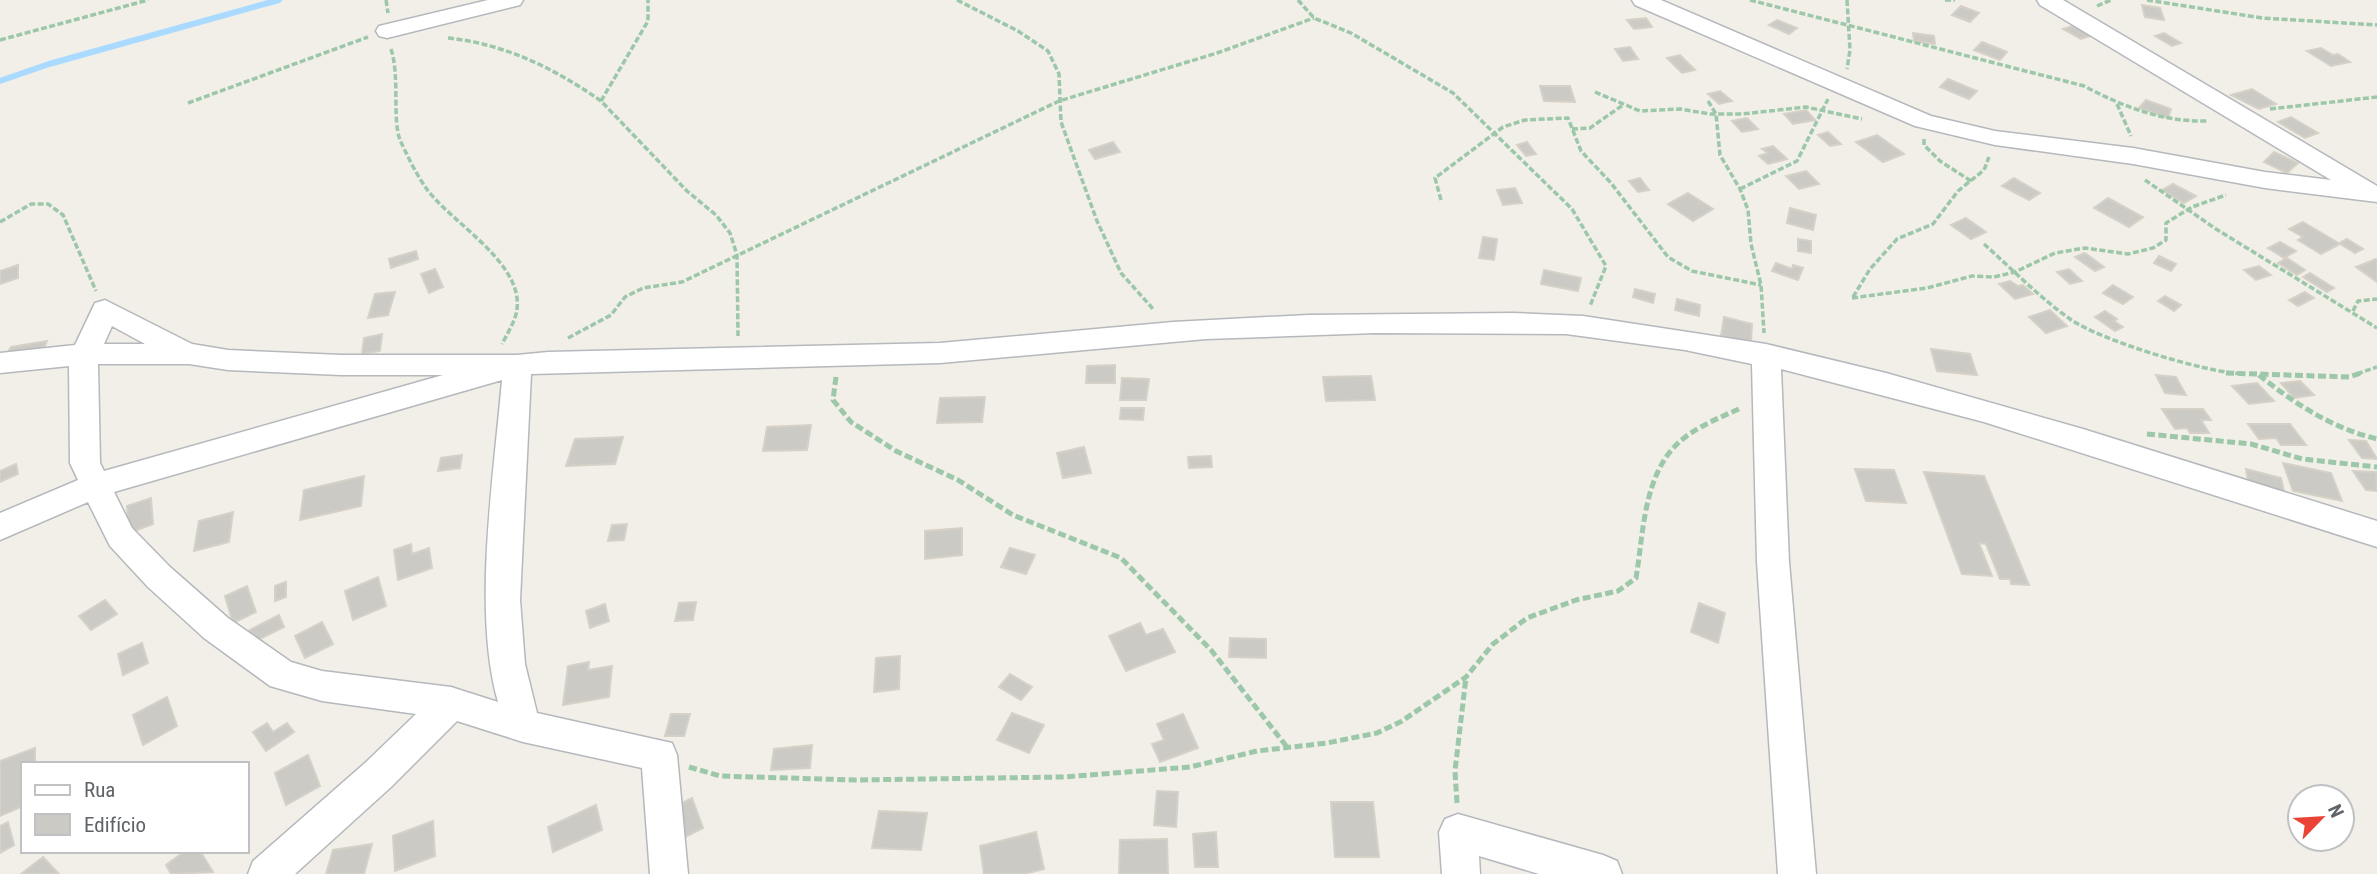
<svg xmlns="http://www.w3.org/2000/svg" width="2377" height="874" font-family="'Roboto Condensed',sans-serif">
<style>
.lines{fill:none;stroke-linecap:round;stroke-linejoin:round}
.stream{stroke:#aadaff;stroke-width:6}
.building{fill:#cccac5;stroke:#d6d1c6;stroke-width:2}
.minor-casing{stroke:#b5b8bc;stroke-width:3}
.path-far1{stroke:#9cc7a9;stroke-width:3.5;stroke-dasharray:6 2.5;stroke-linecap:butt}
.path{stroke:#9cc7a9;stroke-width:5;stroke-dasharray:8 3.5;stroke-linecap:butt}
.minor{fill:#fff;fill-rule:evenodd}
</style>
<rect width="100%" height="100%" fill="#f1efe8"/>
<g class="lines">
<path class="stream" d="M0 81 49 64 279 0"/>
</g>
<g class="building">
<path d="M2142 5 2160 8 2164 20 2145 17Z"/>
<path d="M1961 6 1979 13 1970 22 1952 15Z"/>
<path d="M1646 18 1652 27 1634 29 1627 20Z"/>
<path d="M1777 20 1797 28 1789 34 1769 25Z"/>
<path d="M2079 24 2096 34 2081 39 2063 29Z"/>
<path d="M1913 33 1934 36 1935 44 1914 41Z"/>
<path d="M2164 33 2181 43 2172 46 2155 36Z"/>
<path d="M1982 42 2007 52 2000 60 1974 50Z"/>
<path d="M1630 47 1638 59 1623 61 1615 49Z"/>
<path d="M2321 48 2333 55 2338 54 2350 62 2331 66 2307 51Z"/>
<path d="M1680 55 1695 70 1682 73 1667 58Z"/>
<path d="M1948 79 1977 91 1969 99 1940 87Z"/>
<path d="M1540 86H1570L1575 102 1544 101Z"/>
<path d="M2252 89 2276 104 2259 109 2231 95Z"/>
<path d="M1720 91 1732 101 1719 104 1708 94Z"/>
<path d="M2146 100 2171 109 2168 118 2139 108Z"/>
<path d="M1806 110 1815 120 1793 124 1784 114Z"/>
<path d="M2291 117 2318 133 2305 138 2278 122Z"/>
<path d="M1747 118 1758 129 1742 132 1732 121Z"/>
<path d="M1828 132 1841 144 1830 146 1818 135Z"/>
<path d="M1877 135 1904 154 1883 162 1856 142Z"/>
<path d="M1113 142 1120 152 1095 159 1089 150Z"/>
<path d="M1527 142 1536 154 1526 156 1517 145Z"/>
<path d="M1773 146 1787 159 1768 164 1759 156 1768 153 1762 149Z"/>
<path d="M2274 152 2298 163 2287 173 2264 162Z"/>
<path d="M1806 171 1819 184 1799 189 1786 176Z"/>
<path d="M1640 178 1649 190 1638 192 1629 181Z"/>
<path d="M2014 178 2040 193 2029 200 2002 186Z"/>
<path d="M2173 184 2196 196 2184 203 2162 190Z"/>
<path d="M1515 188 1522 203 1503 205 1497 190Z"/>
<path d="M1688 193 1713 209 1693 221 1668 204Z"/>
<path d="M2108 198 2143 217 2129 227 2094 208Z"/>
<path d="M1790 208 1816 215 1813 230 1787 223Z"/>
<path d="M1966 218 1986 232 1971 239 1951 225Z"/>
<path d="M2303 222 2340 244 2321 254 2298 240 2303 237 2289 229Z"/>
<path d="M1483 237 1497 239 1494 260 1479 258Z"/>
<path d="M1798 239 1811 241V253L1798 251Z"/>
<path d="M2347 239 2363 249 2355 253 2339 243Z"/>
<path d="M2280 242 2296 251 2284 258 2268 248Z"/>
<path d="M416 251 418 259 391 268 389 259Z"/>
<path d="M2085 253 2104 267 2095 271 2075 257Z"/>
<path d="M2159 256 2176 264 2171 271 2154 263Z"/>
<path d="M2287 258 2305 270 2297 275 2278 263Z"/>
<path d="M2376 259 2377 260V282L2356 267Z"/>
<path d="M1776 263 1792 269 1793 265 1803 268 1798 280 1772 271Z"/>
<path d="M18 265V278L0 284V271Z"/>
<path d="M2259 266 2271 275 2256 280 2244 270Z"/>
<path d="M435 269 443 287 429 293 421 274Z"/>
<path d="M2069 269 2082 281 2070 284 2057 272Z"/>
<path d="M1544 270 1581 278 1578 291 1541 284Z"/>
<path d="M2310 273 2334 288 2327 292 2303 277Z"/>
<path d="M2010 281 2018 286 2023 285 2033 294 2015 299 1999 284Z"/>
<path d="M2113 285 2133 297 2123 304 2103 293Z"/>
<path d="M1635 289 1655 294 1653 303 1633 297Z"/>
<path d="M395 292 388 315 368 318 375 294Z"/>
<path d="M2305 292 2314 298 2298 306 2289 300Z"/>
<path d="M2165 296 2181 305 2174 311 2158 301Z"/>
<path d="M1677 299 1700 305 1699 316 1675 310Z"/>
<path d="M2050 310 2067 326 2046 333 2029 317Z"/>
<path d="M2105 311 2117 319 2114 321 2123 327 2115 331 2095 317Z"/>
<path d="M1724 317 1752 324 1751 343 1721 336Z"/>
<path d="M382 334 380 351 362 354 364 338Z"/>
<path d="M47 341 41 354 4 359 11 347Z"/>
<path d="M1931 349 1970 354 1977 375 1937 371Z"/>
<path d="M1115 365V383H1086L1087 366Z"/>
<path d="M2156 375 2176 377 2186 395 2165 393Z"/>
<path d="M1371 376 1375 400 1326 401 1323 377Z"/>
<path d="M1122 378 1149 379 1146 400H1120Z"/>
<path d="M2300 381 2314 395 2294 398 2281 383Z"/>
<path d="M2257 383 2274 401 2249 404 2232 386Z"/>
<path d="M985 397 982 422 937 423 940 398Z"/>
<path d="M1121 408H1144L1143 420 1120 419Z"/>
<path d="M2162 409H2203L2211 420H2201L2209 433H2190L2187 428 2175 429Z"/>
<path d="M2248 424H2290L2306 445H2281L2276 438 2259 439Z"/>
<path d="M811 425 807 450 763 451 767 427Z"/>
<path d="M623 437 615 464 566 466 575 439Z"/>
<path d="M2349 440 2366 441 2377 459 2362 458Z"/>
<path d="M1084 447 1091 473 1063 478 1057 453Z"/>
<path d="M462 455 460 468 438 471 441 458Z"/>
<path d="M1211 456 1212 467 1189 468 1188 457Z"/>
<path d="M2283 463 2331 473 2342 501 2293 491Z"/>
<path d="M16 464 18 474 0 482V471Z"/>
<path d="M1855 469 1894 470 1906 503 1866 501Z"/>
<path d="M2246 469 2281 478 2285 496 2249 487Z"/>
<path d="M2353 471 2376 472 2377 491 2366 490Z"/>
<path d="M1924 472 1984 476 2029 585 2011 584 2010 579H2000L1986 544 1979 543 1992 576 1962 574Z"/>
<path d="M364 476 361 506 300 520 304 490Z"/>
<path d="M151 498 153 524 129 533 127 506Z"/>
<path d="M233 512 229 542 194 551 199 521Z"/>
<path d="M627 524 624 540 608 541 612 525Z"/>
<path d="M962 528V555L925 559V531Z"/>
<path d="M411 544 412 554 429 548 432 568 398 580 394 550Z"/>
<path d="M1010 548 1035 555 1026 574 1001 567Z"/>
<path d="M378 577 386 606 353 620 345 591Z"/>
<path d="M286 582V597L275 601V586Z"/>
<path d="M247 586 256 612 233 623 225 596Z"/>
<path d="M105 600 117 614 91 630 79 616Z"/>
<path d="M696 602 693 620 675 621 679 603Z"/>
<path d="M1699 603 1725 613 1718 643 1691 632Z"/>
<path d="M605 604 609 621 590 628 586 611Z"/>
<path d="M279 615 284 627 252 643 248 631Z"/>
<path d="M322 622 333 644 305 658 295 636Z"/>
<path d="M1140 623 1146 635 1163 629 1175 652 1126 671 1109 636Z"/>
<path d="M1230 638 1266 639V658L1229 657Z"/>
<path d="M142 643 148 663 123 675 118 654Z"/>
<path d="M900 656 899 689 874 692 876 658Z"/>
<path d="M589 662 588 670 612 666 609 697 563 705 568 666Z"/>
<path d="M1010 674 1032 687 1021 700 999 687Z"/>
<path d="M167 697 177 726 143 745 133 715Z"/>
<path d="M1012 713 1044 725 1029 753 997 740Z"/>
<path d="M671 714H690L684 736H665Z"/>
<path d="M1183 714 1198 748 1160 762 1152 744 1164 740 1157 724Z"/>
<path d="M267 723 273 732 287 723 294 732 266 751 253 732Z"/>
<path d="M812 745 810 768 771 770 774 749Z"/>
<path d="M35 748V764H23V806L0 816V761Z"/>
<path d="M308 755 320 786 286 805 275 773Z"/>
<path d="M1157 791 1178 792 1176 827 1154 825Z"/>
<path d="M692 798 703 828 679 840 669 810Z"/>
<path d="M1331 802H1373L1379 857H1335Z"/>
<path d="M596 805 602 830 553 852 548 827Z"/>
<path d="M879 811 927 813 921 850 872 848Z"/>
<path d="M433 821 435 856 395 871 393 836Z"/>
<path d="M8 822 14 845 0 853V826Z"/>
<path d="M1036 832 1044 869 1024 874H984L980 846Z"/>
<path d="M1216 832 1218 867H1195L1193 834Z"/>
<path d="M1167 839 1168 874H1119L1120 840Z"/>
<path d="M372 844 364 874H326L333 850Z"/>
<path d="M185 851H200L213 872 171 874 166 865Z"/>
<path d="M43 857 59 874H21Z"/>
</g>
<g class="lines">
<defs>
<g id="minor">
<path d="M488 0H523L520 5 387 38 379 36 376 31 379 26Z"/>
<path d="M1632 0H1661L1931 116 1995 131 2133 148 2265 172 2331 180 2040 5 2037 0H2063L2377 186V202L2265 188 2133 164 1995 145 1915 126 1635 5Z"/>
<path d="M105 300 192 344 228 350 341 355H517L548 352 940 343 1173 322 1308 315 1513 313 1583 316 1766 344 1886 373 2083 429 2377 521V547L1984 422 1781 369 1789 562 1816 874H1778L1757 562 1752 364 1685 350 1566 334 1375 333 1206 339 940 363 531 374 520 600 525 664 537 713 672 743 677 755 688 874H650L642 768 523 742 457 721 391 787 295 874H248L253 861 365 763 416 714 322 701 270 686 204 638 148 587 110 546 88 502 0 540V513L78 480 70 463 69 366 0 373V353L75 345 95 303ZM112 326 145 344H104ZM98 364H189L228 370 341 375H443L104 471 100 463ZM502 380C494 475 472 611 498 702L451 687 322 671 291 662 228 618 170 567 132 528 114 492Z"/>
<path d="M1458 814 1603 855 1617 861 1622 874H1539L1479 856 1480 874H1442L1439 832 1445 819Z"/>
</g>
</defs>
<use href="#minor" class="minor-casing"/>
<g class="path-far1">
<path d="M386 0 388 13"/>
<path d="M957 0 1018 31 1048 51 1059 74 1061 122 1097 221 1121 273 1154 310"/>
<path d="M1298 0 1314 18 1351 33 1453 93 1572 209 1606 266 1590 306"/>
<path d="M1750 0 2084 86C2124 107 2162 122 2208 121"/>
<path d="M1847 0 1850 50 1847 69"/>
<path d="M1945 0H1955"/>
<path d="M2147 0 2262 18 2377 25"/>
<path d="M2097 6 2111 0"/>
<path d="M448 38C505 44 554 68 601 101L687 191 716 215 730 233 737 255 738 336"/>
<path d="M0 40 148 0"/>
<path d="M391 49C400 77 392 118 400 140 407 155 416 174 426 188 450 222 523 262 517 309 516 320 507 334 502 344"/>
<path d="M1595 92 1640 111 1680 109 1710 114H1742L1806 107 1862 119"/>
<path d="M601 101 648 21V0"/>
<path d="M1708 101 1716 114 1720 155 1740 189 1748 210 1751 244 1761 285 1764 333"/>
<path d="M188 103 368 37"/>
<path d="M2117 104 2131 136"/>
<path d="M2270 109 2377 97"/>
<path d="M1572 129 1590 128 1623 105"/>
<path d="M1924 139V145L1940 161 1971 181"/>
<path d="M2145 180 2216 229 2377 328"/>
<path d="M1740 189 1797 161 1828 99"/>
<path d="M1441 200 1435 178 1503 127 1525 120 1568 118 1581 151 1611 183 1668 257 1692 271 1761 285"/>
<path d="M0 222 31 204H48L63 215 96 291"/>
<path d="M1984 244C2012 269 2039 297 2070 319 2099 340 2207 373 2244 374"/>
<path d="M1853 297 1870 269 1897 239 1933 224 1958 191 1984 170 1989 157"/>
<path d="M1852 298 1927 288 1972 276 1994 277 2015 272 2055 253 2085 248 2128 254 2153 248 2166 240V223L2192 207 2226 195"/>
<path d="M2353 311 2358 301 2377 299"/>
<path d="M568 338 611 315 625 297 643 288 682 282 1059 101 1217 53 1314 18"/>
<path d="M2357 374 2377 367"/>
</g>
<g class="path">
<path d="M2226 373 2349 377 2361 373"/>
<path d="M2259 375C2295 404 2332 428 2377 439"/>
<path d="M836 377 833 400 851 422 896 451 958 480 1013 515 1121 558 1211 650 1287 747"/>
<path d="M2147 434 2251 444 2302 459 2377 467"/>
<path d="M689 767 720 776 855 780 1064 777 1190 767 1257 751 1327 743 1377 733 1402 721 1466 677 1493 644 1527 618 1576 600 1618 591 1636 578C1644 531 1643 470 1684 438 1701 425 1721 417 1741 408"/>
<path d="M1457 803 1455 771 1466 677"/>
</g>
<use href="#minor" class="minor"/>
</g>
<rect x="21" y="762" width="228" height="91" fill="#ffffff" stroke="#bfc1c3" stroke-width="2"/>
<rect x="35" y="785" width="35" height="10" fill="#ffffff" stroke="#bfc1c3" stroke-width="2"/>
<text x="84" y="797" font-size="21" fill="#5f6368">Rua</text>
<rect x="35" y="814" width="35" height="21" fill="#cccac5" stroke="#bfc1c3" stroke-width="2"/>
<text x="84" y="832" font-size="21" fill="#5f6368">Edifício</text>
<g transform="translate(2321 818) rotate(65)"><circle r="33" fill="#ffffff" stroke="#bfc1c3" stroke-width="2"/>
<path d="M0-5L12 26L0 18L-12 26Z" fill="#ea4335"/>
<text y="-10" font-size="19" font-weight="bold" text-anchor="middle" fill="#5f6368">N</text>
</g>
</svg>
